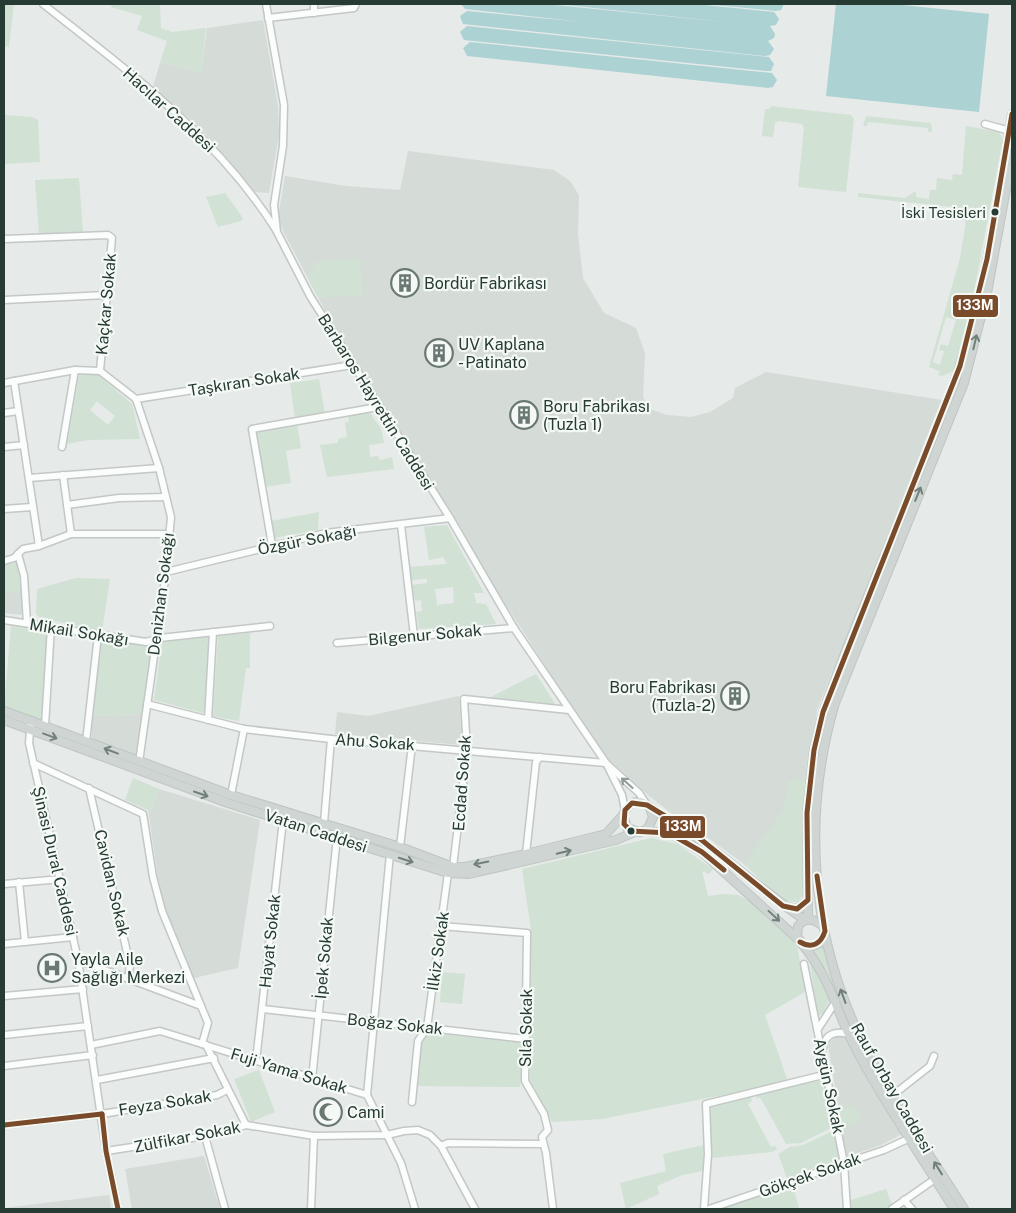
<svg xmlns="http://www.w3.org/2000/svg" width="1016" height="1213" font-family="'Public Sans',sans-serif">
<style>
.built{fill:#d5dbd7}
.green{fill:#d1e1d4;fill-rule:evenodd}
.water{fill:#acd2d3}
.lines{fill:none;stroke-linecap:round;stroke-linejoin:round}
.minor-casing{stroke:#c3c7c5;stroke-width:9}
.major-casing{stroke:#bec5c3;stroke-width:10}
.minor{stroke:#fbfcfc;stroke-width:6}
.major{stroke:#cfd5d3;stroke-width:8}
.bus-1-casing{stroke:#f4f9f6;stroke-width:9}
.bus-1{stroke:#7a4b2a;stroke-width:5}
.oneway{stroke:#72807b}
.oneway2{stroke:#909c98}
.bus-dot{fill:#263b33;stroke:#f4f9f6;stroke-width:2}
.labels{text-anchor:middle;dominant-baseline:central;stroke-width:4.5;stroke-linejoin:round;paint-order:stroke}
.bus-label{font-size:15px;fill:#263b33;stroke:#f4f9f6;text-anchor:end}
.street-label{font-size:16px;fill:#263b33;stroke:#f4f9f6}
.poi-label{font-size:16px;fill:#263b33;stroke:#f4f9f6;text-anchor:start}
.line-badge{stroke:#f4f9f6;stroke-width:2}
.badge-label{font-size:14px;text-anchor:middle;font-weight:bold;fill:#fff}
</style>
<rect width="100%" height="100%" fill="#e6eae8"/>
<g class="built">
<path d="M263 20 278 106 279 135 269 193 255 192 202 130 153 87 160 63 201 72 207 28Z"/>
<path d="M408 151 554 170 570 181 579 195 578 234 583 278 604 313 636 328 645 353 643 396 647 408 667 415 691 417 710 412 733 398 735 388 766 372 942 400 817 710 802 818 804 894 797 902 787 901 744 864 696 829 676 817 648 795 601 752 495 588 453 514 380 405 337 333 284 233 278 218 285 176 346 186 400 190Z"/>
<path d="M4 592H21L22 615 4 613Z"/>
<path d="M459 696 462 745 335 734 337 712 368 716Z"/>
<path d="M143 714 137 756 92 740V716Z"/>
<path d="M159 789 260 820 238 968 194 978 164 908 158 877 149 816Z"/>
<path d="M836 1036H845L902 1134 881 1145 846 1157 828 1044Z"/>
<path d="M204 1156 220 1209H132L125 1169Z"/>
<path d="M109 1195 111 1209H4V1208Z"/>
</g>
<g class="green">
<path d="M4 4H14L9 47 4 46Z"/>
<path d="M112 4H160L161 28 172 32 206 28 201 72 160 63 167 41 137 30 142 16 111 7Z"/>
<path d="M771 106 851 115 854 119 846 192 798 187 804 128 802 124 778 121 775 123 773 137 762 136 765 109H769Z"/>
<path d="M4 115 32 117 38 120 40 162 4 164Z"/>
<path d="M866 116 931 123 932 132H928V128L868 122 867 126H863Z"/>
<path d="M966 126 999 132 1003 139 970 313 954 370 943 376 938 375 940 371 929 367 960 258 966 222 952 211V207L858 197V193L905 198 916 191V197L929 199 930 190H936L937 178 952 180 953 174 962 175ZM946 317 956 320 948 346 941 344 939 350 944 351 940 365 933 362Z"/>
<path d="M79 178 83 232 39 234 35 180Z"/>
<path d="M225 193 243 218 241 221 218 227 206 197Z"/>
<path d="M360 258 363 295 319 298 308 279 317 261Z"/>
<path d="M970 347 952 404 849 653 829 711 816 775 811 827 812 879C809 829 811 778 823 729 832 687 851 647 867 608 902 522 943 436 970 347Z"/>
<path d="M79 375H98L132 404 140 439 88 440 67 444ZM97 401 115 416 108 425 90 410Z"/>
<path d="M319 379 325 414 295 418 290 383Z"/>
<path d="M370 413 381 429 384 443 369 445 370 457 378 456 380 460 392 457 394 469 327 477 320 445 338 443V439L347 437 345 422H349L348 416Z"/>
<path d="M297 425 301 448 286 451 291 483 264 487 255 432Z"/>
<path d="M319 512 318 530 274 538 271 521Z"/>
<path d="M447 525 484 593H474L476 603 486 604 496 624 419 629 416 612 422 611 421 600 415 601 412 585 427 583V579L411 580 409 567 447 564 443 557 429 560 424 527ZM453 587 454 603 437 605 435 589Z"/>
<path d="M17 563 21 592H4V565Z"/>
<path d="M76 578 110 579 102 631 40 618 36 614 37 589Z"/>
<path d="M11 626 47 632 41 720 4 707Z"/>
<path d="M250 633V668H246L239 721 213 716 218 636Z"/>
<path d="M209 637 206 711 203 713 154 700 162 642Z"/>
<path d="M102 640 151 646 143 714 92 716Z"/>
<path d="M536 674 556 705 487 699Z"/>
<path d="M133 778 159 789 149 816 148 810 125 800Z"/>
<path d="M794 779 806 781 801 845 804 894 797 902C781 904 757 875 744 864L784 809 788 782Z"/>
<path d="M651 838 677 844 713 869 709 874 702 871 708 896 723 894 738 895 756 904 797 945 805 992 765 1015 788 1082 602 1119 552 1122 530 1079 531 930 522 869Z"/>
<path d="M823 945 837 991 864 1054 959 1209 864 1057 828 973 814 952Z"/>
<path d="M809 957 819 972 830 999 823 1013 818 1016Z"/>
<path d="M442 972 465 974 462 1004 440 1002Z"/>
<path d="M431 1033 523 1043 520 1087 415 1086 420 1042Z"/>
<path d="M259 1070 275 1112 251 1122 234 1079Z"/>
<path d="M821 1080 833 1127 801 1143 786 1144 760 1097 757 1099 756 1095Z"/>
<path d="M751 1097 752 1101 748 1104 771 1147 775 1146 777 1149 772 1152 711 1158 708 1110 712 1106Z"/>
<path d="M838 1098 845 1109 853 1104 861 1119 848 1126 846 1125 843 1126Z"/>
<path d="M833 1131 840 1159 787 1178 778 1154 790 1147 803 1145Z"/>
<path d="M704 1145 703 1171 682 1175 657 1186 659 1194 626 1209 620 1183 666 1171 663 1154Z"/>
<path d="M793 1185 799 1209H720Z"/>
<path d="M886 1189 892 1205 887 1209H852L851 1200 854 1199Z"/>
</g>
<g class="water">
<path d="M461 4H546L733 23 557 4H695L774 12 779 19 776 25 770 26 775 34 774 38 768 41 774 49 770 55 765 56 463 24 460 16 467 11 583 22 465 9Z"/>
<path d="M705 4H784L781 10 776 11Z"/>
<path d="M836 4H893L989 14 979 112 826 96Z"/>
<path d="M467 26 769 57 774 64 771 71H766L464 40 460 32Z"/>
<path d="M470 42 772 73 777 80 773 87 768 88 467 56 463 48Z"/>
</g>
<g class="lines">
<defs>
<g id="minor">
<path d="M43 4C128 71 218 137 276 230"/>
<path d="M266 4 284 105 283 146 274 205 277 232 310 296 450 518 514 628 606 763 622 795 625 810"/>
<path d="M314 4V13"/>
<path d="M268 18 354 8 356 4"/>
<path d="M985 124 1010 131"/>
<path d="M4 239 108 235 112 238 100 371"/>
<path d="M4 300 106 295"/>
<path d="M14 381 39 546"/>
<path d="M4 383 75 370 100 371 136 399"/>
<path d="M136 399 159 468 171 517 166 572 139 762"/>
<path d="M136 399 352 365"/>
<path d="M4 413 18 411"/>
<path d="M4 447 24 445"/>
<path d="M62 447 75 370"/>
<path d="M63 475 71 534"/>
<path d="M29 478 159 468"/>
<path d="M67 505 119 498 166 497"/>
<path d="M4 509 32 507"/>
<path d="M401 525 414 636"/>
<path d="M272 545 252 429 378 407"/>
<path d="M18 554 24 576 27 623"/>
<path d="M4 561 14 558 23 549 39 546 71 534H169"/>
<path d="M166 572 326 533 450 518"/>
<path d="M4 620 146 642 160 638 270 626"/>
<path d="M337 643 514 628"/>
<path d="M147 704 244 729 331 739 606 763"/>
<path d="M31 720 29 743 78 960 106 1151 118 1209"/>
<path d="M208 720 213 632"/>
<path d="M45 726 51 627"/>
<path d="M86 742 98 635"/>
<path d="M33 763 143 814 153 877 162 911 208 1023 202 1044"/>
<path d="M608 765 639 793 647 805"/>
<path d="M89 788 130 965 128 979"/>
<path d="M231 795 244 729"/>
<path d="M324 823 331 739"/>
<path d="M400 847 412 745"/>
<path d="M526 854 536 762 540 757"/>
<path d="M453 867 467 750 464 699 569 710"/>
<path d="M19 882 25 942"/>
<path d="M4 884 61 879"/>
<path d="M441 926 527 933 525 1081 544 1114 548 1130 542 1137 546 1153 553 1209"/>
<path d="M4 944 73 937"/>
<path d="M78 960 201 1006"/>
<path d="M804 964 844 1163 847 1209"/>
<path d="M4 996 83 989"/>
<path d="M263 1009 526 1039"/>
<path d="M818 1029 836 1001"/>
<path d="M4 1035 88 1026"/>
<path d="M91 1045 160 1031 367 1095 401 1163 415 1209"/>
<path d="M206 1045 246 1125"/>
<path d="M823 1048C825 1033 836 1031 848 1034"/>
<path d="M256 1061 283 820"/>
<path d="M4 1066 93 1055"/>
<path d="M312 1079 337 837"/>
<path d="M97 1080 214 1058"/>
<path d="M367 1095 390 854"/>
<path d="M893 1095 930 1066 934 1056"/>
<path d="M412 1102 418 1041 427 1028 448 873"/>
<path d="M4 1125 102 1114 217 1095 227 1090"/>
<path d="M205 1136 225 1209"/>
<path d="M441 1146 448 1143 543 1144"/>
<path d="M106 1151 205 1136 246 1125 314 1136 387 1135 404 1131 418 1130 430 1135 441 1146 475 1209"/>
<path d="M904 1200 912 1209"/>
<path d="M311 1209 314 1136"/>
<path d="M704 1209 708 1154 706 1104 827 1074"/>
<path d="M709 1209 884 1150 910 1138"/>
<path d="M892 1209 935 1179"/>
</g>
<g id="major">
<path d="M4 711 231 795 400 847 453 867H465L526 854 606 834 623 815"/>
<path d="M4 720 228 803 448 873 469 874 616 840 635 832"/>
<path d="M650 808 653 817 648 829 640 832 627 828 623 815C626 807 632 801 640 802 648 804 656 812 663 816 715 846 756 887 805 920"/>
<path d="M644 831 669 833 702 852 798 939"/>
<path d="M787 907 797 909 808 900"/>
<path d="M808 920 807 813 814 750 823 712 847 648 948 400C982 309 997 210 1012 114"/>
<path d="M824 927C815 919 806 916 798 926L797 936 802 944 811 947 820 943 825 933"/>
<path d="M802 944C832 980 835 1010 856 1049 885 1104 921 1156 954 1209"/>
<path d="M964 1209C930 1155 890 1099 862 1041 810 936 802 815 835 703L964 383 987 293 1012 156"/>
</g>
</defs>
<use href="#minor" class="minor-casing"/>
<use href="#major" class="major-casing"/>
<use href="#minor" class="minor"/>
<use href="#major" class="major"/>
<defs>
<g id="bus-1">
<path d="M724 870 702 852 669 833 631 831 624 824 625 810 632 803 647 805 693 833 783 906 797 909 808 900 807 813 814 750 823 712 960 366 987 259 1012 114"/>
<path d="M800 942C812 949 821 944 825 931L817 876"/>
<path d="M102 1114 106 1151 118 1209"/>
<path d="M4 1125 102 1114"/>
</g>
</defs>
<use href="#bus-1" class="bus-1-casing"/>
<use href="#bus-1" class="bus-1"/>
</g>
<defs><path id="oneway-shaft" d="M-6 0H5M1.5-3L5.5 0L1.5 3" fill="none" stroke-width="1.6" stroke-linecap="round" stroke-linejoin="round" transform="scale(1.25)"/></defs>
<g class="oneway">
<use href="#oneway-shaft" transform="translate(975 342) rotate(-77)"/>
<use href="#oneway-shaft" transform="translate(918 494) rotate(-68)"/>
<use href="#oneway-shaft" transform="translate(50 736) rotate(20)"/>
<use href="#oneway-shaft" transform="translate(111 751) rotate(-159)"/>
<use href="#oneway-shaft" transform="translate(201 794) rotate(19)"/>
<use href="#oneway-shaft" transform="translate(564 852) rotate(-13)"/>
<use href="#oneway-shaft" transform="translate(406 860) rotate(18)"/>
<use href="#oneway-shaft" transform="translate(481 863) rotate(168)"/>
<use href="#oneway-shaft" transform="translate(774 916) rotate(43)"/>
<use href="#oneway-shaft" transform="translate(843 996) rotate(-110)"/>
<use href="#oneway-shaft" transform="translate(938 1168) rotate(-122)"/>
</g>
<use class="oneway2" href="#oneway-shaft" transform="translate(627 783) rotate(-138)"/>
<defs>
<symbol id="building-ring" viewBox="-11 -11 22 22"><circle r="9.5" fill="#f4f9f6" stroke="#697872" stroke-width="1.5"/><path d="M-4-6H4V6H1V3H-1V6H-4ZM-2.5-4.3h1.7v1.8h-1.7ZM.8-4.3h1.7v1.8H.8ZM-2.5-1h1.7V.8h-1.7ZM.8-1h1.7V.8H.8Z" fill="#697872"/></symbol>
<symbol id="hospital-ring" viewBox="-11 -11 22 22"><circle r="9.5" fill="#f4f9f6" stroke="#697872" stroke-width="1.5"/><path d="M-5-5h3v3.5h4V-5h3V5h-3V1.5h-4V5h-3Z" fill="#697872"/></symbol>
<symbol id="mosque-ring" viewBox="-11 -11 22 22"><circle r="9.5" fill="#f4f9f6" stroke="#697872" stroke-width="1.5"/><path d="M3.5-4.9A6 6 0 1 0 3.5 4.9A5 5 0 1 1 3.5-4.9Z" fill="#697872"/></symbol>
</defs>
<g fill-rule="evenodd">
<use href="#building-ring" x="389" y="267" width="32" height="32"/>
<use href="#building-ring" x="423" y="337" width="32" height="32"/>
<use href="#building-ring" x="508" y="399" width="32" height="32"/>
<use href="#building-ring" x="719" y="680" width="32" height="32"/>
<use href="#hospital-ring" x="36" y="952" width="32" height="32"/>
<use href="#mosque-ring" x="312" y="1096" width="32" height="32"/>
</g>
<g class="bus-dot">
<circle cx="995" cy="212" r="4.5"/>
<circle cx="631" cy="831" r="4.5"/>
</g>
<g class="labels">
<g class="bus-label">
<text x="986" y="212">İski Tesisleri</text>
</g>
<g class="street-label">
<text transform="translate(169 110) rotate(42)">Hacılar Caddesi</text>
<text transform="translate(106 304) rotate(-85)">Kaçkar Sokak</text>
<text transform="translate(244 382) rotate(-9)">Taşkıran Sokak</text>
<text transform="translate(376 402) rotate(58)">Barbaros Hayrettin Caddesi</text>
<text transform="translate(307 540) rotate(-11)">Özgür Sokağı</text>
<text transform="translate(161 594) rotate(-83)">Denizhan Sokağı</text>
<text transform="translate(79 632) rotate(9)">Mikail Sokağı</text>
<text transform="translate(425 635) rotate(-5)">Bilgenur Sokak</text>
<text transform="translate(375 742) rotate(4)">Ahu Sokak</text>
<text transform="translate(462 783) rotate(-86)">Ecdad Sokak</text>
<text transform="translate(316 831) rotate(18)">Vatan Caddesi</text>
<text transform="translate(55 861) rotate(77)">Şinasi Dural Caddesi</text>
<text transform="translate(112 883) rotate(77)">Cavidan Sokak</text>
<text transform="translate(270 941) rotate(-84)">Hayat Sokak</text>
<text transform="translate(438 951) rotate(-82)">İlkiz Sokak</text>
<text transform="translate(324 958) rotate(-85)">İpek Sokak</text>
<text transform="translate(395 1024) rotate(6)">Boğaz Sokak</text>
<text transform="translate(526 1028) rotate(-89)">Sıla Sokak</text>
<text transform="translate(289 1071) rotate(17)">Fuji Yama Sokak</text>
<text transform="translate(829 1086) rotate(78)">Aygün Sokak</text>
<text transform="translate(892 1088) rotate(60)">Rauf Orbay Caddesi</text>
<text transform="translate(165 1103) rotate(-9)">Feyza Sokak</text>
<text transform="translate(187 1137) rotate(-11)">Zülfikar Sokak</text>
<text transform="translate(810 1175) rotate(-19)">Gökçek Sokak</text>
</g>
<g class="poi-label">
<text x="424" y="283">Bordür Fabrikası</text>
<text x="458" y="344">UV Kaplana<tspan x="458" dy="18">- Patinato</tspan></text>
<text x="543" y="406">Boru Fabrikası<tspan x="543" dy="18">(Tuzla 1)</tspan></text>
<text x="716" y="687" text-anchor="end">Boru Fabrikası<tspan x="716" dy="18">(Tuzla-2)</tspan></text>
<text x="71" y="959">Yayla Aile<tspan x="71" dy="18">Sağlığı Merkezi</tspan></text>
<text x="347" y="1112">Cami</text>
</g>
</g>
<g class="line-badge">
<rect x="952" y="294" width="47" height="24" rx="5" fill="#7a4b2a"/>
<rect x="659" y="815" width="47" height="24" rx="5" fill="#7a4b2a"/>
</g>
<g class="badge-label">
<text x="975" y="310">133M</text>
<text x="683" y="831">133M</text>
</g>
<rect width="1016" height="1213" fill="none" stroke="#263b33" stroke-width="10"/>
</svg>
